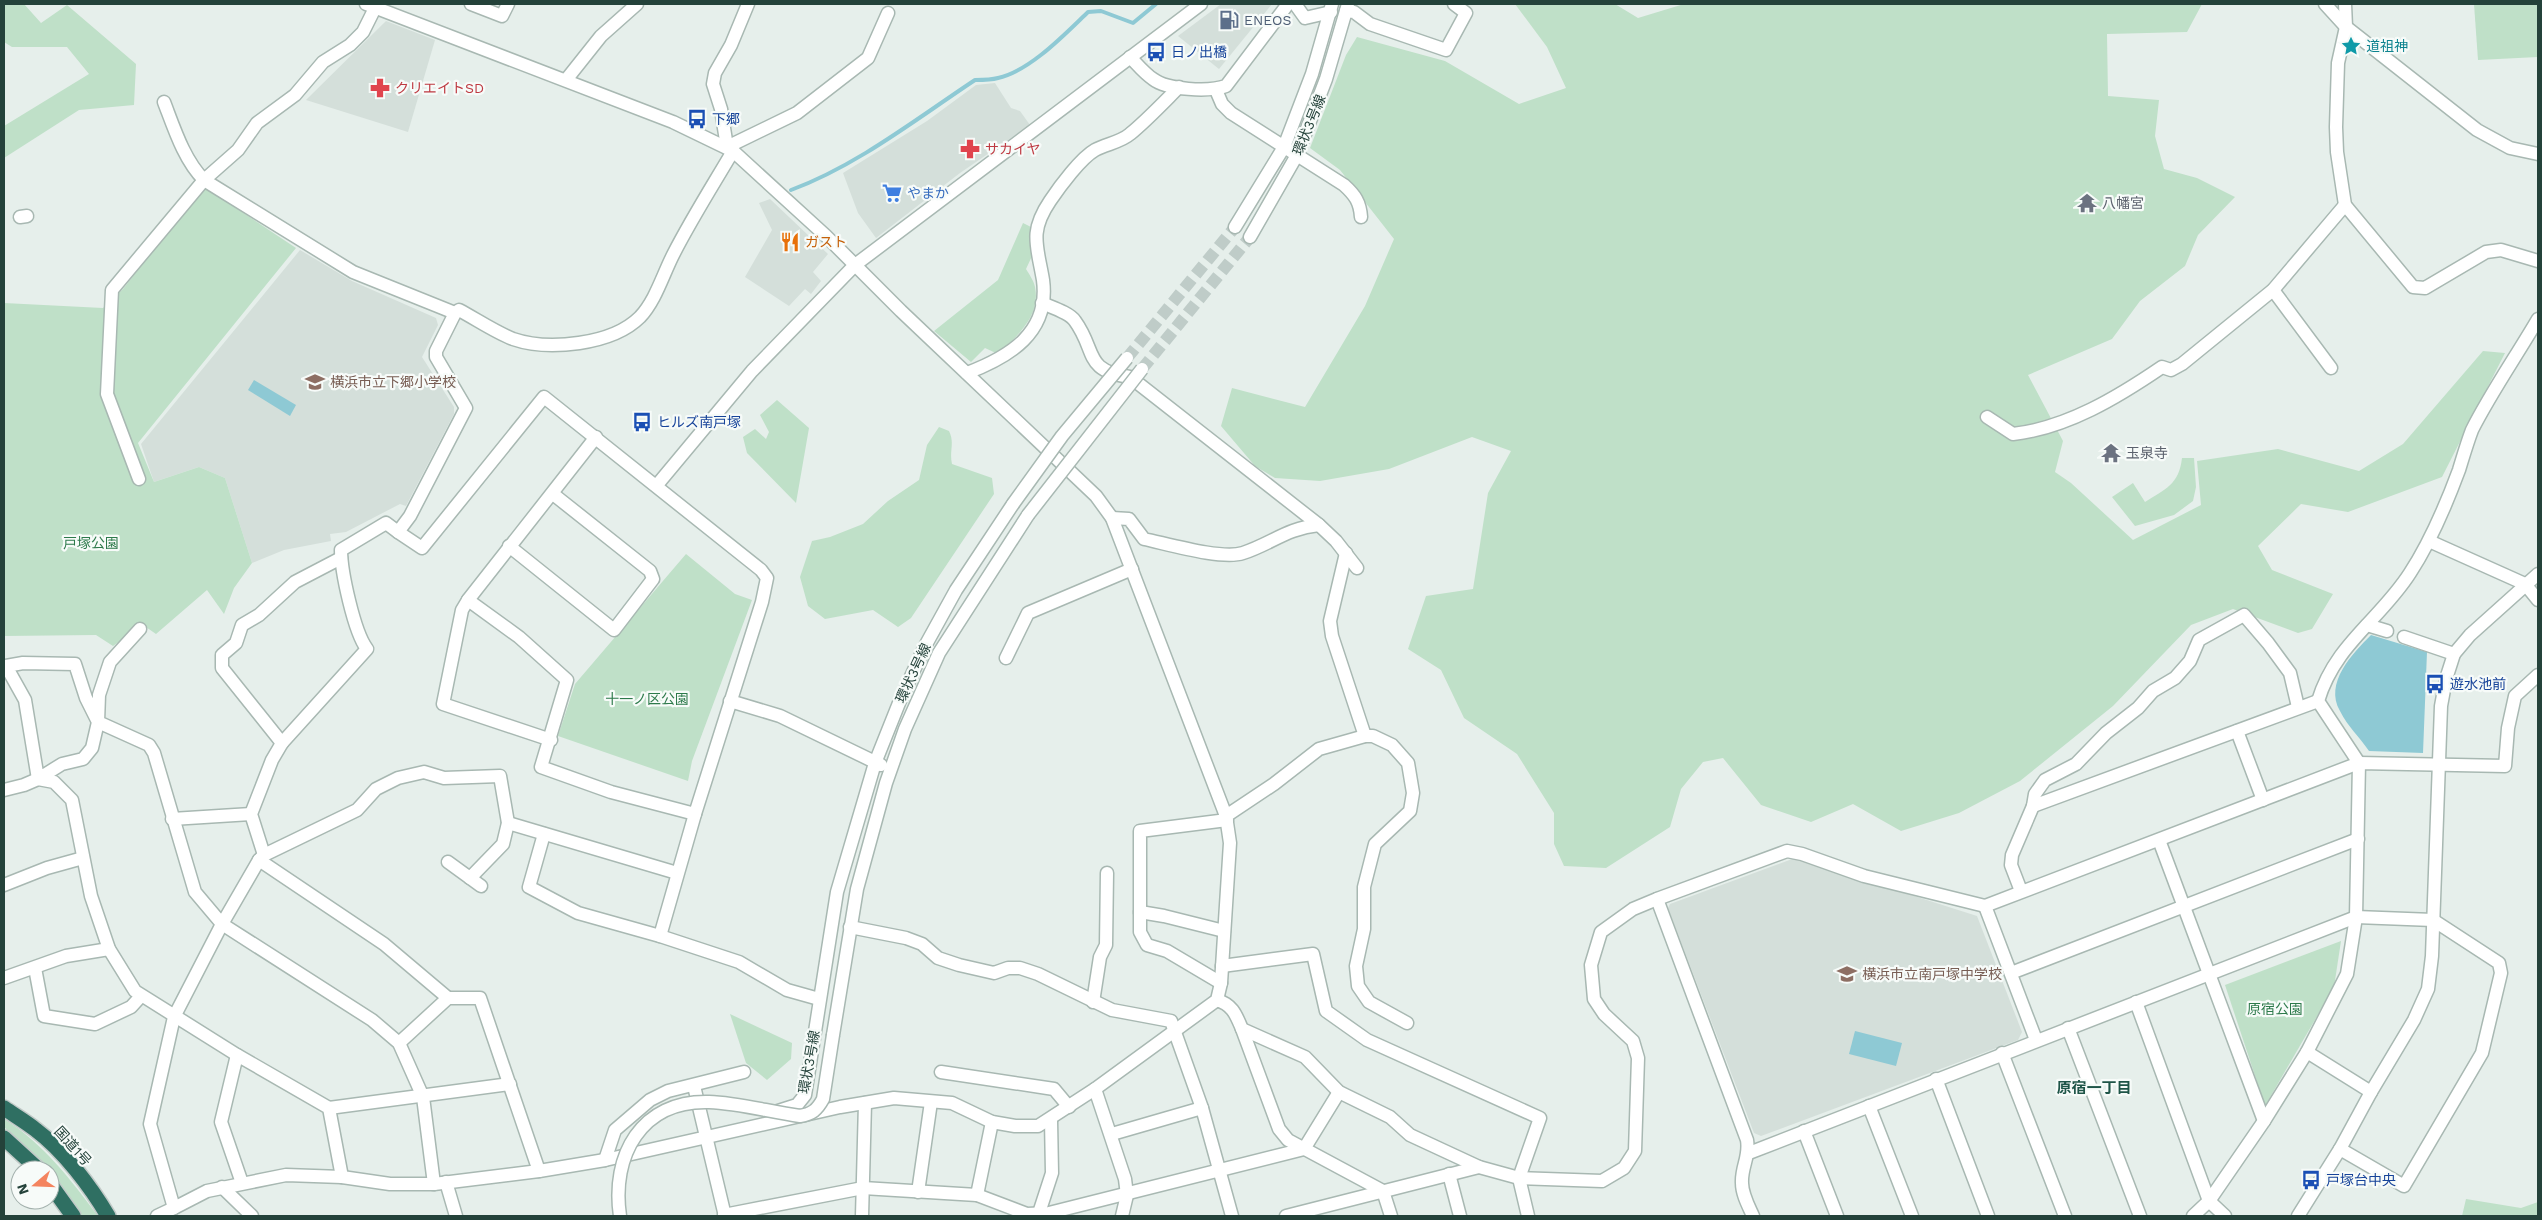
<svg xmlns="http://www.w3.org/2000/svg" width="2542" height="1220" font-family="'Work Sans','Noto Sans JP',sans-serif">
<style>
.built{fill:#d4dfda}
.green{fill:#bfe0c8}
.water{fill:#8ec9d4}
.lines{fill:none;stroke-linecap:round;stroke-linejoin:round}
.stream{stroke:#8ec9d4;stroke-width:4}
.minor-tunnel{stroke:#bfccc8;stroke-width:12;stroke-dasharray:12 6;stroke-linecap:butt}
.minor-casing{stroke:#a8b8b2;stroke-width:15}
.highway-casing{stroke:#c2cac8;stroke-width:18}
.minor{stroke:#fff;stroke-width:12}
.highway{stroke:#2f6f62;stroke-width:15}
.minor-bridge-casing{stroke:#a8b8b2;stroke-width:15;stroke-linecap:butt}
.minor-bridge{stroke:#fff;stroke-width:12}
.labels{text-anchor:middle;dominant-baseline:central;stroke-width:4.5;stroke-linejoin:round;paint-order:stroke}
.service-label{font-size:14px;fill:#4e5e75;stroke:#f7fbf9;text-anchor:start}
.culture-label{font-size:14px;fill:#0d838f;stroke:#f7fbf9;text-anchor:start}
.transit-label{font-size:14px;fill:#164399;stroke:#f7fbf9;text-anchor:start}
.health-label{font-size:14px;fill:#be3a42;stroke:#f7fbf9;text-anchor:start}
.street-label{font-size:14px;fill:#24423a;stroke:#f7fbf9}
.shop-label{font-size:14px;fill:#366cbe;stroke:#f7fbf9;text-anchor:start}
.worship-label{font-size:14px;fill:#5b616d;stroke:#f7fbf9;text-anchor:start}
.food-label{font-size:14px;fill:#c56008;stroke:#f7fbf9;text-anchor:start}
.education-label{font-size:14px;fill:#785e54;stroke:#f7fbf9;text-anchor:start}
.park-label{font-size:14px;fill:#2d7a4b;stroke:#f7fbf9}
.neighbourhood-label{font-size:15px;font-weight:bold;fill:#1f5548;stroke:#f7fbf9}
</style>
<rect width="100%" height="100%" fill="#e6efeb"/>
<g class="built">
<path d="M1221 4H1272L1219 69 1178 36Z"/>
<path d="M386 21 435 40 408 132 306 100Z"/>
<path d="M995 83 1011 108 1020 111 1030 125 960 173 876 238 858 213 843 173 927 121 976 85Z"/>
<path d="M770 199 828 254 813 272 821 281 811 294 805 289 789 306 745 277 772 230 759 203Z"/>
<path d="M300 250 352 281 436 318 438 325 422 357 454 407V414L406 506 400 504 346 532 330 534 331 541 284 550 252 563 225 478 199 467 154 482 141 444Z"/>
<path d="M1795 858 1977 916 2022 1032 2018 1040 1761 1136 1754 1133 1668 908 1670 904Z"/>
</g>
<g class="green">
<path d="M4 4H24L41 23 67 5 136 64 134 105 79 110 4 158V126L89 74 67 47H12L4 42Z"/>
<path d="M1515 4H1615L1638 18 1684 4H2202L2187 32 2107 34 2108 96 2159 100 2155 136 2164 169 2197 178 2235 197 2198 235 2185 266 2140 301 2112 339 2028 375 2063 441 2055 472 2071 483 2133 540 2201 505 2197 461 2278 449 2359 471 2403 444 2483 351 2505 353 2442 477 2348 512 2301 504 2258 546 2272 570 2333 594 2312 629 2298 633 2233 609 2191 625 2113 706 2020 781 1959 813 1901 831 1853 804 1811 822 1761 805 1723 758 1703 762 1681 789 1670 827 1606 868 1564 866 1554 844V813L1517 754 1464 718 1441 670 1408 649 1426 596 1473 589 1488 493 1511 451 1472 437 1389 469 1320 481 1275 478 1255 466 1221 426 1232 388 1305 407 1365 306 1394 239 1340 170 1310 148 1346 55 1357 37 1445 61 1519 104 1566 88 1547 47Z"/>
<path d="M2474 4H2538V57L2478 60Z"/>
<path d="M203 186 296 248 138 443 154 482 199 467 225 478 252 563 234 588 224 614 207 590 156 634 143 625 113 646 96 635 4 636V303L103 308 123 289Z"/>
<path d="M1023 223 1033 228V254L1026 269C1029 274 1034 281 1035 287 1041 316 1017 336 998 354L985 348 971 362 934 331 998 280Z"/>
<path d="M777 400 809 428 796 503 747 453 743 437 755 429 766 439 769 432 760 415Z"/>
<path d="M939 427 949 431C955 443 949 451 952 464L992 478 994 494 911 618 898 627 873 610 825 619 808 606 800 577 812 541 830 537 863 524 888 501 919 480 927 445Z"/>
<path d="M2182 458H2194L2196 487 2193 501 2174 515 2135 526 2112 497 2133 483 2145 502C2165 489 2179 485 2182 458Z"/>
<path d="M686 554 735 594 752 600 692 761 688 781 558 736 575 684Z"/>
<path d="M2341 941 2334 987 2265 1106 2225 985Z"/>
<path d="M730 1014 792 1043 791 1059 767 1080 746 1063Z"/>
<path d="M4 1119C43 1143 71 1180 98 1216H80L50 1170 4 1127Z"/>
<path d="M2466 1199 2521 1208 2538 1202V1216H2462Z"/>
</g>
<g class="water">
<path d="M254 380 296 405 290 416 248 390Z"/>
<path d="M2371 635 2427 652 2423 753 2369 751C2359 736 2348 727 2340 711 2324 683 2352 654 2371 635Z"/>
<path d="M1855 1031 1902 1043 1896 1066 1849 1054Z"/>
</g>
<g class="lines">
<path class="stream" d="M791 190C858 165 916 119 975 80 983 80 991 80 998 78 1030 71 1065 34 1088 12L1101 11 1133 23 1156 4"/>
<g class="minor-tunnel">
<path d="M1127 358 1235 227"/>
<path d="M1142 369 1250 237"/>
</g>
<defs>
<g id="minor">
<path d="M471 4 502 16 508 4"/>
<path d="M748 4 731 45 715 73 713 84 721 109 727 147 797 113 868 58 888 13"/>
<path d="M1295 4 1305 18 1331 12"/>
<path d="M2325 4 2346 27 2477 130 2510 148 2538 154"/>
<path d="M2345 4 2346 27 2338 63 2336 127 2337 152 2345 205 2413 287 2425 288 2486 252 2501 250 2538 261"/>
<path d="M1346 11 1354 12 1370 24 1446 50 1466 13 1454 4"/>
<path d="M1130 57C1137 64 1144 73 1153 79 1167 90 1209 92 1226 86L1288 4"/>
<path d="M566 80 601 36 637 4"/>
<path d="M1216 90 1222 104 1231 113 1344 185C1355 195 1360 202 1361 217"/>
<path d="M164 102C174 128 184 160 204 180L353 272 455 313 459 310C476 319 495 332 513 339 548 351 612 345 640 317 656 300 663 274 674 253 692 218 713 185 733 151"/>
<path d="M20 217 27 216"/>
<path d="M1235 227 1284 147 1312 74 1332 4"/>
<path d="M1250 237 1297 155 1326 79 1348 4"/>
<path d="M2273 290 2331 368"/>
<path d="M1042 303C1051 307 1070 313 1075 321 1097 351 1083 371 1130 377L1319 525 1336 541 1357 568"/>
<path d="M455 313 436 351V357L466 408 410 516 398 532 422 548 544 397 761 570 767 578 762 602 695 814 660 936"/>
<path d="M967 373C1009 357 1050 333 1043 280 1037 245 1029 232 1050 201 1060 186 1081 158 1095 150 1106 144 1121 142 1130 134 1147 120 1163 103 1179 87"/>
<path d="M1987 417 2013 434C2067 428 2118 397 2162 367L2171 370 2182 364 2273 290 2345 205"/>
<path d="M596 437 468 600 519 637 567 680 541 767 611 792 695 814"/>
<path d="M139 479 107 394 112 290 204 180 238 150 257 123 295 95 323 62 350 45 363 32 377 4"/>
<path d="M657 485 752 371 855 265 1201 4"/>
<path d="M1112 518 1129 519 1144 539C1168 544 1222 560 1243 553 1271 544 1287 528 1319 525"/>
<path d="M2429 541 2525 584 2538 600"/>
<path d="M509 546 614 630 653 579 650 571 553 494"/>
<path d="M1346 553 1330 621 1332 636 1365 736"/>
<path d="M468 600 462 610 443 704 551 740"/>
<path d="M2367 625 2387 631"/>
<path d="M140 629 110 662 99 695 98 722 92 748 83 759 62 764 38 779 25 700 6 666 23 663 75 664 86 698 98 722 149 745 154 753 195 892 222 924 372 1020 399 1043 423 1097 434 1184"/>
<path d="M2404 637 2454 654"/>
<path d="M1006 658 1028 613 1132 569"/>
<path d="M730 701 780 716 881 765"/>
<path d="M2237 731 2263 800"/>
<path d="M282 743 222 668V655L236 643 242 625 259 615 295 582 341 558"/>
<path d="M4 790 24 785 38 779 54 782 72 800 91 896 109 949 135 991 237 1055 329 1108 342 1177"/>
<path d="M2033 806 2318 701"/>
<path d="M1226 816 1274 784 1319 749 1365 736H1373L1392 745 1408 763 1413 793 1410 811 1375 844 1364 887V929L1356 966 1358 986 1369 1002 1407 1023"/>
<path d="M172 819 251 814"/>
<path d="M508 823 677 873"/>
<path d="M544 834 529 887 578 913 660 936 739 962 787 990 819 999"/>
<path d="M2159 840 2264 1121"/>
<path d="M264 855 251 814 272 760 282 743 367 649C354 632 341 571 341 550L386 523 398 532"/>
<path d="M259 860 384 944 448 998"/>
<path d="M448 862 481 886"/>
<path d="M4 885 47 868 83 858"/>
<path d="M2021 891 2011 865 2012 855 2033 806 2035 794 2045 780 2076 764 2106 733 2138 708 2153 691 2175 678 2190 661 2199 640 2244 615 2268 643 2290 673 2298 707"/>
<path d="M1657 899 1747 1140C1750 1157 1741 1167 1742 1183 1742 1194 1748 1205 1753 1216"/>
<path d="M1985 906 2036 1040"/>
<path d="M1140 912 1164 916 1224 931"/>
<path d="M850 927 906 938 922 944 938 958 959 965 994 973 1008 968H1020L1038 974 1112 1010 1171 1021 1202 1108 1232 1216"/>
<path d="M1222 966 1313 954 1326 1011 1367 1040 1540 1118 1519 1178 1528 1216"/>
<path d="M35 968 44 1016 95 1024 131 1007 141 996"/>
<path d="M2011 973 2358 839"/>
<path d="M4 978 66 956 109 949"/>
<path d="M1221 983 1167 951 1147 945 1140 932V831L1227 820"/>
<path d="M1217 1000C1233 1005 1236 1015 1242 1029L1305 1057 1339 1092 1390 1117 1410 1135 1479 1167 1519 1178 1602 1181 1624 1168 1635 1151 1638 1058 1633 1041 1604 1014 1594 999 1591 965 1601 932 1633 909 1657 899 1787 851 1802 854 1864 876 1985 906 2359 763 2505 766 2508 728 2515 696 2538 675"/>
<path d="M1093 1002 1100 957 1106 945 1107 873"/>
<path d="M2136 1002 2209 1201 2225 1216"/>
<path d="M2068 1028 2140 1216"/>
<path d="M1242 1029 1279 1129 1288 1140 1383 1191 1391 1216"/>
<path d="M833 1035 857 889 886 783 905 729 939 653 1028 515"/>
<path d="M399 1043 448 998H480L539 1171"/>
<path d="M2307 1052 2371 1092"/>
<path d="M2002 1053 2065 1216"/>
<path d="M237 1055 221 1122 242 1183"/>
<path d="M941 1072 1054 1089 1069 1107"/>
<path d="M1936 1079 1988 1216"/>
<path d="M694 1086 725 1216"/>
<path d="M1095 1089 1125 1179 1127 1195 1122 1216"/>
<path d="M1869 1106 1912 1216"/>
<path d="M329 1108 510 1084"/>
<path d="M775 1112 797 1105 805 1095 837 892 875 763 899 703 924 648 956 590 1013 504"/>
<path d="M1804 1131 1837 1216"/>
<path d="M1112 1134 1202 1108"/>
<path d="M1749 1153 2356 917 2433 920 2499 963 2501 973 2482 1053 2404 1186 2340 1149"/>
<path d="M605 1160 615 1130 650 1100 668 1091 744 1072"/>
<path d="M1449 1174 1460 1216"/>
<path d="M446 1182 456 1216"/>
<path d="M222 1187 252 1216"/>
<path d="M918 1192 931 1102"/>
<path d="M977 1195 992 1122"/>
<path d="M174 1208 207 1191 286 1175 342 1177 390 1184H434L539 1171 605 1160 840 1107 894 1098 952 1103 992 1122 1015 1126H1038L1095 1089 1217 1000 1221 983 1230 843 1226 816 1112 518 1096 496 901 311 826 236 733 151 673 122 366 4"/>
<path d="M724 1215 863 1188 977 1195 1027 1214 1049 1213 1304 1149 1339 1092"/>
<path d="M157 1216 174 1208 150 1124 174 1017 222 924 259 860 264 855 357 810 376 789 398 778 424 772 444 778 500 776 508 823 503 844 470 878"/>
<path d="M862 1216 865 1103"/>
<path d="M1038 1216 1052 1173 1051 1120"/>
<path d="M1286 1216 1479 1167"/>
<path d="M2193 1216 2209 1201 2264 1121 2307 1052 2347 974 2356 917 2359 763 2318 701C2335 644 2380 620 2410 573 2431 541 2446 505 2459 470 2463 457 2467 443 2472 430 2490 394 2517 355 2538 319"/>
<path d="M2298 1216 2340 1149 2371 1092 2414 1020 2428 989 2432 956 2441 706 2446 679 2454 654 2470 635 2538 574"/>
</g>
<g id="highway">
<path d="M4 1108C14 1115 26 1122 36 1130 63 1150 91 1187 108 1216"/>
<path d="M4 1138 39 1170"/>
<path d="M50 1184 73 1216"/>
</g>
</defs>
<use href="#minor" class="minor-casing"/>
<use href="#highway" class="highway-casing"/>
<use href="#minor" class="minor"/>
<use href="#highway" class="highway"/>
<defs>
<g id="minor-bridge">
<path d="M1013 504 1062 436 1127 358"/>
<path d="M1028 515 1142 369"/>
<path d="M620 1216C611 1156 641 1100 709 1102 739 1103 770 1112 800 1116 812 1114 817 1110 823 1099L833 1035"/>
</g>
</defs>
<use href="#minor-bridge" class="minor-bridge-casing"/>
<use href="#minor-bridge" class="minor-bridge"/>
</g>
<defs>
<symbol id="fuel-bare" viewBox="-9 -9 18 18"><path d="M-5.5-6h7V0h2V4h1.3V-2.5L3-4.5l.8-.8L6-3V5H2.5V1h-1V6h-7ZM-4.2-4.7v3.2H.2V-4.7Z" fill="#5c6f8a" stroke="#f7fbf9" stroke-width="2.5" paint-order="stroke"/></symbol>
<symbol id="sight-bare" viewBox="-9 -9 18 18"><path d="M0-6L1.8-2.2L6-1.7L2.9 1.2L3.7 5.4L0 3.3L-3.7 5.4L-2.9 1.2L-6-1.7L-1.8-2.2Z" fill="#0f9aa8" stroke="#f7fbf9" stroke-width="2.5" paint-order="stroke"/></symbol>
<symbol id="bus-bare" viewBox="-9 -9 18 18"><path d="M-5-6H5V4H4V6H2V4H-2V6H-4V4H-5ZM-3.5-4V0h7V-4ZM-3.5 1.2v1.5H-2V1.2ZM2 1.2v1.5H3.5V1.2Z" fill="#1a4fb4" stroke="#f7fbf9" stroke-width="2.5" paint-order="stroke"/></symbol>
<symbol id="pharmacy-bare" viewBox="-9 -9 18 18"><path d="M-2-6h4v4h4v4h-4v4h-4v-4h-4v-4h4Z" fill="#e0444e" stroke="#f7fbf9" stroke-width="2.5" paint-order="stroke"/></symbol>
<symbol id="supermarket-bare" viewBox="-9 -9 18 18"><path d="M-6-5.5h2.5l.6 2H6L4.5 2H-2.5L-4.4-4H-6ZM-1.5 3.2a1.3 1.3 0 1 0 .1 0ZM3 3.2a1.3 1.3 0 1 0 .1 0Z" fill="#3f7fe0" stroke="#f7fbf9" stroke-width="2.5" paint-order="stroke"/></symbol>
<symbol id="temple-bare" viewBox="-9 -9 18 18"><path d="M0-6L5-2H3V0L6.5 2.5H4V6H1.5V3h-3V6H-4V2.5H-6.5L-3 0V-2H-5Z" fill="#6b7280" stroke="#f7fbf9" stroke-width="2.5" paint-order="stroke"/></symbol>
<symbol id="restaurant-bare" viewBox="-9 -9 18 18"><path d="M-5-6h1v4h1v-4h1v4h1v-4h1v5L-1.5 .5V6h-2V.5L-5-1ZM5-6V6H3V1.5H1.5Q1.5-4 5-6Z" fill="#e8710a" stroke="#f7fbf9" stroke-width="2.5" paint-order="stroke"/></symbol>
<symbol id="school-bare" viewBox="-9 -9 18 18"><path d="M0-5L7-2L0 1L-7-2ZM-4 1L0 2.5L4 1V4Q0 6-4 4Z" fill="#8d6e63" stroke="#f7fbf9" stroke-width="2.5" paint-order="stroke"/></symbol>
</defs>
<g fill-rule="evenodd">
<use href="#fuel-bare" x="1215" y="6" width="28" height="28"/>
<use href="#sight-bare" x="2337" y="32" width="28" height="28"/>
<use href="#bus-bare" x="1142" y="38" width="28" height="28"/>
<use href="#pharmacy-bare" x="366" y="74" width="28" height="28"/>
<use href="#bus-bare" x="683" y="105" width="28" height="28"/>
<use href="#pharmacy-bare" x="956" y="135" width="28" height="28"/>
<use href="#supermarket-bare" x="878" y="179" width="28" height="28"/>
<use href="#temple-bare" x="2073" y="189" width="28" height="28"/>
<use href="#restaurant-bare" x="776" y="228" width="28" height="28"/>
<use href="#school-bare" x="301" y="368" width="28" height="28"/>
<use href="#bus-bare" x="628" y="408" width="28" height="28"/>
<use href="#temple-bare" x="2097" y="439" width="28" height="28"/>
<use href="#bus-bare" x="2421" y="670" width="28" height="28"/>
<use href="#school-bare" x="1833" y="960" width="28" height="28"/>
<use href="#bus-bare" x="2297" y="1166" width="28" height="28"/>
</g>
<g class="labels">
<g class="service-label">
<text x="1244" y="20">ENEOS</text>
</g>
<g class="culture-label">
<text x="2366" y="46">道祖神</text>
</g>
<g class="transit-label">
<text x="1171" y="52">日ノ出橋</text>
<text x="712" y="119">下郷</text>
<text x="657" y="422">ヒルズ南戸塚</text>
<text x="2450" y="684">遊水池前</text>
<text x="2326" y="1180">戸塚台中央</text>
</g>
<g class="health-label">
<text x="395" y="88">クリエイトSD</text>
<text x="985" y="149">サカイヤ</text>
</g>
<g class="street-label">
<text transform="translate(1309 125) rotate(-68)">環状3号線</text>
<text transform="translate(913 673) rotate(-65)">環状3号線</text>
<text transform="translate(809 1062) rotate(-80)">環状3号線</text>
<text transform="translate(73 1146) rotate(48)">国道1号</text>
</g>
<g class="shop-label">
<text x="907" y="193">やまか</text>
</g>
<g class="worship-label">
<text x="2102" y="203">八幡宮</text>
<text x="2126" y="453">玉泉寺</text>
</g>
<g class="food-label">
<text x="805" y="242">ガスト</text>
</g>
<g class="education-label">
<text x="330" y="382">横浜市立下郷小学校</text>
<text x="1862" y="974">横浜市立南戸塚中学校</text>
</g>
<g class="park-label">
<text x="91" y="543">戸塚公園</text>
<text x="647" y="699">十一ノ区公園</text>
<text x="2275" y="1009">原宿公園</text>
</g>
<g class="neighbourhood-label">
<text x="2094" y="1088">原宿一丁目</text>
</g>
</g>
<rect width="2542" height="1220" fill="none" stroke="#24423a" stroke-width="10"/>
<g transform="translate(35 1185) rotate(251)"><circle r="24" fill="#f7fbf9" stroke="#a3b1ad"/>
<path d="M0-4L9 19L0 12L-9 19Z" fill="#f4845f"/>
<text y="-8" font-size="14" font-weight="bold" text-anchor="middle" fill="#24423a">N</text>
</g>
</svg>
